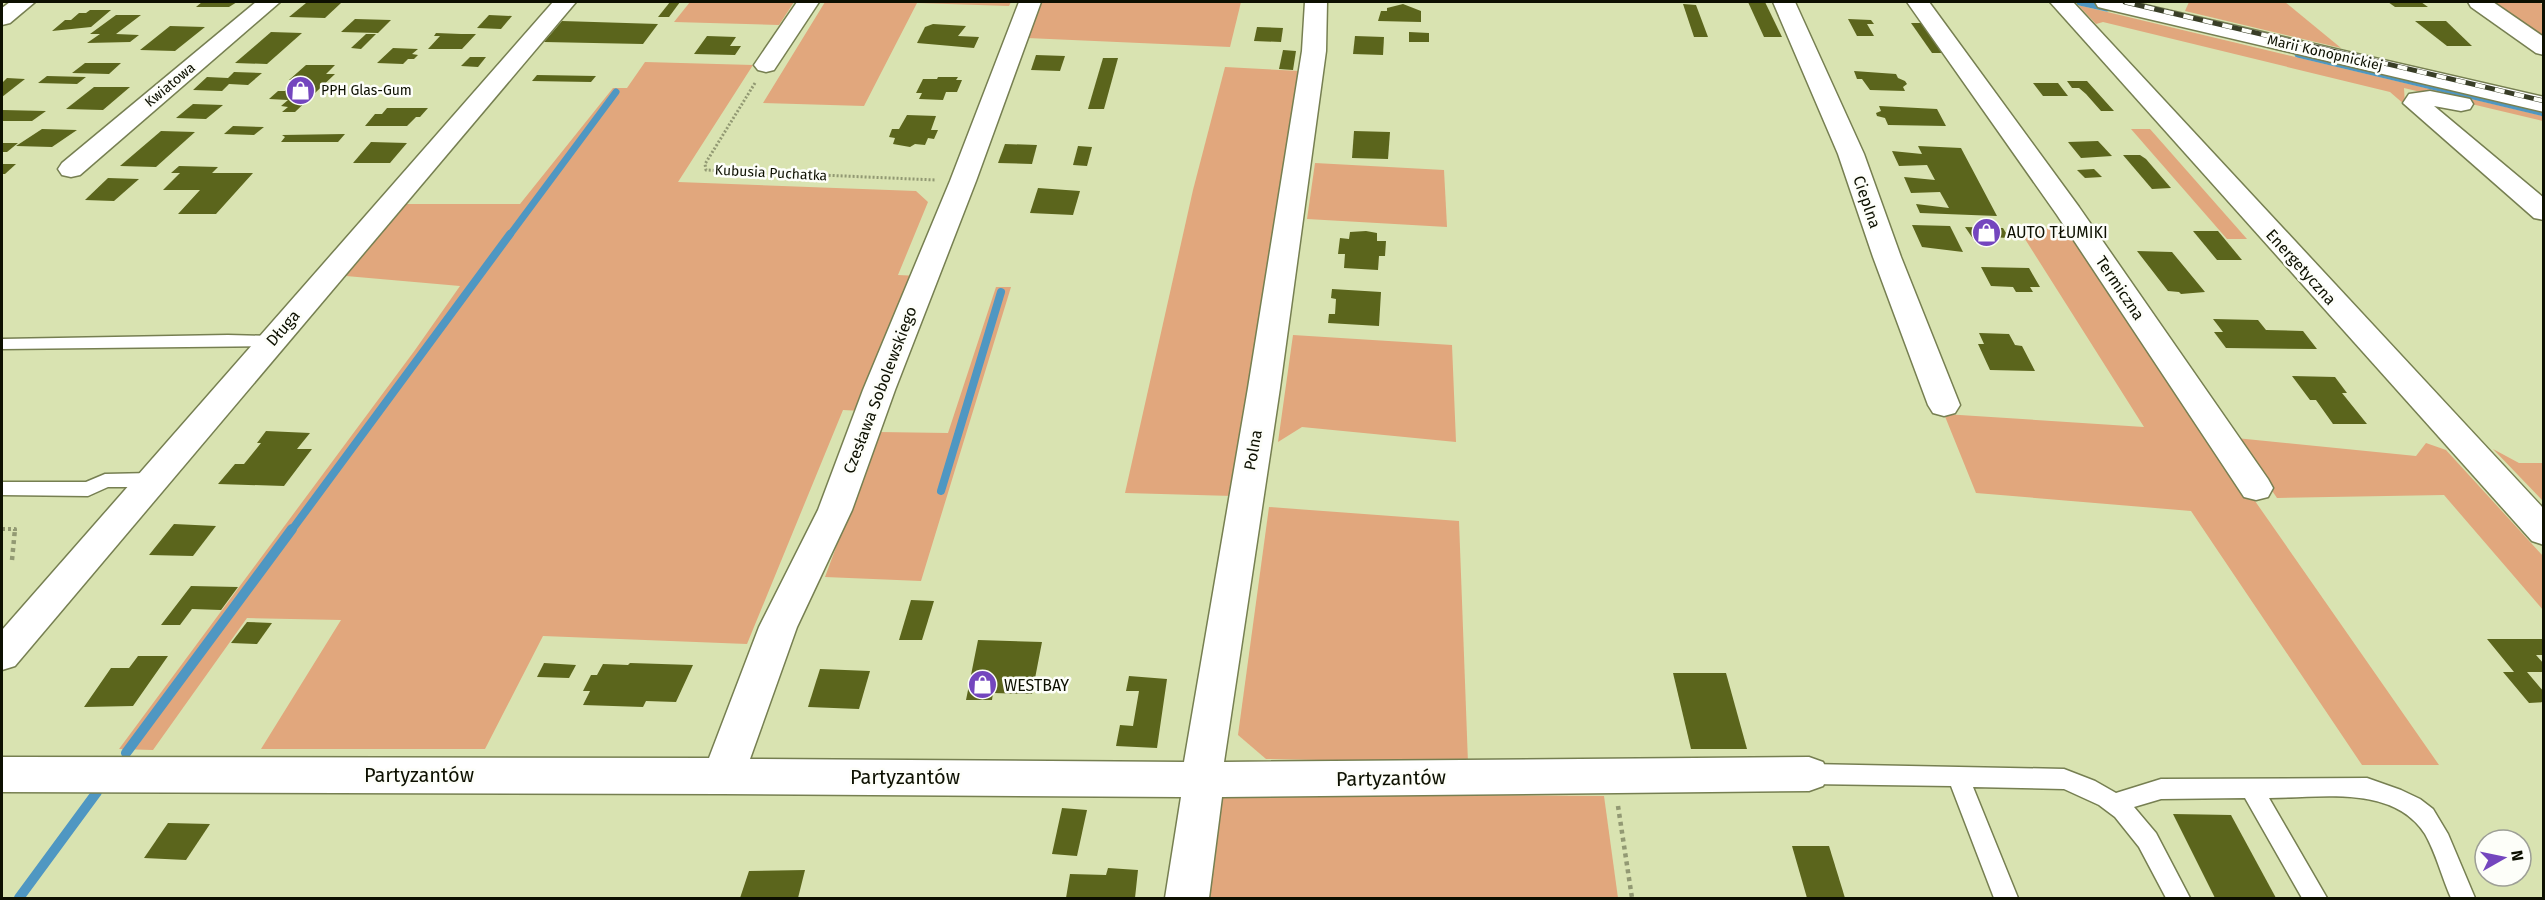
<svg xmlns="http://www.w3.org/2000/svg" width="2545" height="900" font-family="'Fira Sans',sans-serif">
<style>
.green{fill:#e1a77d}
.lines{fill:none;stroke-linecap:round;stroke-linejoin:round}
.stream-far2{stroke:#4f97c2;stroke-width:7}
.stream-far1{stroke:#4f97c2;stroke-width:8}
.stream{stroke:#4f97c2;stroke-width:10}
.building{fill:#5b651c}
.lane-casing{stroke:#767f51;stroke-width:3}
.street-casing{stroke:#767f51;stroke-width:3}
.secondary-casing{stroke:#767f51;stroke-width:3}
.path-far2{stroke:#929973;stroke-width:3;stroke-dasharray:2 2;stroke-linecap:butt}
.path-far1{stroke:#929973;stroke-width:4;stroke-dasharray:3 3;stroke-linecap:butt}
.path{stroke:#929973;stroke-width:4.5;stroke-dasharray:4 4;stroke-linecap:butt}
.lane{fill:#fff;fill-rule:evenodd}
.street{fill:#fff;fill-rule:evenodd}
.secondary{fill:#fff;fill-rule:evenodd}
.rail-casing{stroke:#393e27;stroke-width:5}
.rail{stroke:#fdfef9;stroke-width:4;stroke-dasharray:10;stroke-linecap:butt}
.labels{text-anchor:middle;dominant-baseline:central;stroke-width:5;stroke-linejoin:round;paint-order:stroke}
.far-street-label{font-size:14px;fill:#0d1001;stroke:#fdfef9}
.far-poi-label{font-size:14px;fill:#0d1001;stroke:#fdfef9;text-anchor:start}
.street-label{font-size:16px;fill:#0d1001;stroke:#fdfef9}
.poi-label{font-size:16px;fill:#0d1001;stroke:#fdfef9;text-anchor:start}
.near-street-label{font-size:20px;fill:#0d1001;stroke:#fdfef9}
</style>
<rect width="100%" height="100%" fill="#d9e3b1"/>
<g class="green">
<path d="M690 2H794L779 25 674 22Z"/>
<path d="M825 2H1011L1009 6 917 3 864 106 763 103Z"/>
<path d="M1041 2H1241L1230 47 1027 38Z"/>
<path d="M2189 2H2285L2341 48 2185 11Z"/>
<path d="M2488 2H2539L2543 5V42Z"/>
<path d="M2078 5 2543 116V121L2404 88 2405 105 2390 92 2103 22 2096 24Z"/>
<path d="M645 62 753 65 678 182 916 191 928 202 898 275 919 276 862 411 843 410 747 644 543 636 485 749H261L341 620 247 618 153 750 119 749 415 350 460 286 346 276 406 204H520L613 88H627Z"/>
<path d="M1225 67 1300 71 1233 496 1125 493 1193 190Z"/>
<path d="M2131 129H2150L2247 239H2227Z"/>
<path d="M1315 163 1444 170 1447 227 1307 219Z"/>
<path d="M2018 228 2071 229 2209 435 2439 765H2362L2191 511 1976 493 1944 414 2144 427Z"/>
<path d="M996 287H1011L921 581 825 577 879 432 948 433Z"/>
<path d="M1293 335 1452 345 1456 442 1302 427 1278 442Z"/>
<path d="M2236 438 2416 456 2426 443 2446 450 2543 556V610L2444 495 2277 498Z"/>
<path d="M2493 449 2519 463H2543V501Z"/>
<path d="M1269 507 1459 521 1468 763 1266 759 1238 735Z"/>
<path d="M1219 794 1604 796 1618 898H1205Z"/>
</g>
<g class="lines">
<g class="stream-far2">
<path d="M2080 2 2107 8"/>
<path d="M2298 54 2544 113"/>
<path d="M509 236 616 92"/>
</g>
<g class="stream-far1">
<path d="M941 491 1001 292"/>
<path d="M291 531 510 234"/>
</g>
<g class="stream">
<path d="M126 753 292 529"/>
<path d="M19 898 97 792"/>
</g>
</g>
<g class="building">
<path d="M202 2H237L229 7H196Z"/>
<path d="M670 2H680L669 17H658Z"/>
<path d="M1748 2H1765L1782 37H1764Z"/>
<path d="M2388 2H2421L2428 7H2395Z"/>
<path d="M306 3H341L325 18 289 17Z"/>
<path d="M1403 4 1421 11V22L1378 21 1381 11H1387V8Z"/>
<path d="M1683 4 1696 5 1708 37H1694Z"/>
<path d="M90 10H111L91 27 52 31 65 20H71L79 13H86Z"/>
<path d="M116 15H141L116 34 139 35 130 42 87 43 100 34H90Z"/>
<path d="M489 15 512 16 501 29 477 28Z"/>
<path d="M355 19 391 20 378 33 341 32Z"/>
<path d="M1848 19 1871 20 1874 24H1867L1874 36H1857Z"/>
<path d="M562 21 658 24 643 44 544 42Z"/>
<path d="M2415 21H2446L2472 46H2447Z"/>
<path d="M1911 23H1926L1948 53H1932Z"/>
<path d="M933 24 966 26 958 36 979 37 974 48 917 43 925 27Z"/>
<path d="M170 26 205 27 175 51 140 50Z"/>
<path d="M1257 27 1283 28 1281 42 1254 41Z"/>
<path d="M271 32 302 33 267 64 235 63Z"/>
<path d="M1409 32 1429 33V42H1409Z"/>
<path d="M436 33 461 34H476L462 49H428L440 36H434Z"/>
<path d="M366 34H376L361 49 351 48Z"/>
<path d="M707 36 736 37 730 46H741L735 55 694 54Z"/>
<path d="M1355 36 1384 37 1383 55 1353 54Z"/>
<path d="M393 48 418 49 412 54 418 55 414 59H408L403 64 377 63Z"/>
<path d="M1283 50 1296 51 1293 70 1279 69Z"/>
<path d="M1036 55 1065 56 1060 71 1031 70Z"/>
<path d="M470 57H486L478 67 461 66Z"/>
<path d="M1103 58H1118L1104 109H1088Z"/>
<path d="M85 63H121L109 74 72 73Z"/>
<path d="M306 65H335L326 74H335L295 112H282L288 107 281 106 288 100 269 99 278 91H285L296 80H289Z"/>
<path d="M1854 71 1896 74 1898 78 1905 81 1907 84 1903 87 1905 91 1870 90 1862 79H1857Z"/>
<path d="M234 72 262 73 248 85 229 84 222 91 193 90 207 77 228 78Z"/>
<path d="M537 75 596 76 591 82 532 81Z"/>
<path d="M47 76 86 77 77 84 38 83Z"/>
<path d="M938 77H958L956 80H962L957 92H946L943 100 919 99 922 93H916L923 79H937Z"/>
<path d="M7 78 25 79 2 97V83Z"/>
<path d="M2067 81H2087L2114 111H2101L2086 94 2079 88H2072Z"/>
<path d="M2033 83H2058L2068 96H2043Z"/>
<path d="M94 87H130L103 110 66 109Z"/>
<path d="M193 104 223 105 206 119 176 118Z"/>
<path d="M1879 106 1937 109 1946 126 1888 125 1885 118 1877 116 1876 113 1881 111Z"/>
<path d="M387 108H428L420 117H416L407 126H365L375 114H382Z"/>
<path d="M2 110 46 111 32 121H2Z"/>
<path d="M907 115 936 116 931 130H938L934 139 928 138 925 145 915 144 910 147 893 144 895 138 889 137 892 129H899Z"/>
<path d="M233 126 264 127 254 135 224 134Z"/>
<path d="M42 129 77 130 52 147 16 146Z"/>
<path d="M161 131 195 132 156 167 120 166Z"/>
<path d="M1354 131 1390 132 1388 159 1352 158Z"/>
<path d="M345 134 338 142H281L285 137 282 135Z"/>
<path d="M2098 141 2112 156 2081 158 2068 142Z"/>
<path d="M371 142 407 143 390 163H353Z"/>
<path d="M2 143H18L7 152H2Z"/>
<path d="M1005 144 1037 145 1032 164 998 163Z"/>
<path d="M1078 146 1092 147 1087 166 1073 165Z"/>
<path d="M1918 146 1961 148 1997 216 1920 213 1916 204 1949 208 1940 192 1911 193 1904 177 1935 180 1927 165 1899 166 1892 151 1922 154Z"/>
<path d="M2123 155H2140L2146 159 2171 188 2152 189Z"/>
<path d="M2 164H16L5 174H2Z"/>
<path d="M179 166 218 167 212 173H253L216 214H178L200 190H163L180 173H171Z"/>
<path d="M2094 169 2102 177 2085 178 2077 170Z"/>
<path d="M108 178 139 179 114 201 85 200Z"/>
<path d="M1038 188 1080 191 1073 215 1030 213Z"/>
<path d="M1912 225 1950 226 1963 252 1922 247Z"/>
<path d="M1965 227 2003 228 2009 238 1988 237 1992 244 1976 243Z"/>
<path d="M1366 231 1377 233V241H1386L1385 256H1379L1378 270 1344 268 1345 254H1338L1340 238 1349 239 1350 232Z"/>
<path d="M2193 231H2218L2242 260H2217Z"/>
<path d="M2137 251 2172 252 2205 292 2181 294 2179 292 2168 291Z"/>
<path d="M1981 267 2029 268 2040 287H2030L2033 292H2016L2013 287 1991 286Z"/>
<path d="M1332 289 1381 292 1379 326 1328 323 1329 314H1335L1336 299 1331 298Z"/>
<path d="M2213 319 2258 320 2266 330 2303 331 2317 349 2226 348 2214 332H2223Z"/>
<path d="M1979 333 2009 334 2015 345 2022 346 2035 371 1990 370 1978 344H1984Z"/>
<path d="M2292 376 2335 377 2347 393H2342L2367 424H2333L2316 400H2310Z"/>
<path d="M266 431 310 433 297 449H312L284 486 218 484 235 464H244L261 443H257Z"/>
<path d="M174 524 216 526 193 556 149 555Z"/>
<path d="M191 586 238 587 221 610 192 609 180 625H161Z"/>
<path d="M911 600 934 601 922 640H899Z"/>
<path d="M247 622 272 623 257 644 231 643Z"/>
<path d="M2487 639H2544V655H2536L2544 664V672H2527L2544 692V702L2529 703 2503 672H2514Z"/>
<path d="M978 640 1042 642 1032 694 993 693 992 700H966Z"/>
<path d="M138 656H168L133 706 84 707 111 668H129Z"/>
<path d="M544 663 576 665 569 678 537 677Z"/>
<path d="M630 663 693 665 676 702 646 701 643 707 583 705 590 691H583L591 675H597L603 664 628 665Z"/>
<path d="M820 669 870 671 859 709 808 707Z"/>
<path d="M1673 673H1726L1747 749H1691Z"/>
<path d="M1129 676 1167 679 1157 748 1116 746 1120 725 1133 726 1139 691H1126Z"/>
<path d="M1062 808 1087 810 1077 856 1052 854Z"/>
<path d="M2173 814 2231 815 2276 898H2215Z"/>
<path d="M168 823 210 824 186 860 144 858Z"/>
<path d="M1792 846H1829L1845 898H1807Z"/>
<path d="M1108 868 1138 870 1135 898H1066L1070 874 1106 875Z"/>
<path d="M805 870 798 898H740L749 871Z"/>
</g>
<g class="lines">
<defs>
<g id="lane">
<path d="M228 335 271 336 277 337 279 341 277 345 271 346 2 349V339Z"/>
<path d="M152 473 159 475 161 480 159 485 152 487H108L88 496 2 495V482H86L105 474Z"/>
<path d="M1809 764 2064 769 2095 781 2116 793 2161 779 2367 778 2401 790 2420 799 2433 809 2448 834 2475 898H2451C2442 878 2436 853 2425 834 2393 784 2319 798 2269 798L2327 898H2302L2245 798 2161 799 2134 807 2156 833 2190 898H2166L2139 847 2115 817 2099 805 2064 789 1973 787 2018 898H1994L1951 786 1809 784 1801 781 1798 774 1801 767Z"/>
</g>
<g id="street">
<path d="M256 2H280L80 175 71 177 62 175 58 169 62 163Z"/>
<path d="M553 2H576L15 666 2 670V630Z"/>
<path d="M797 2H819L774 70 766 72 758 70 754 65Z"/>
<path d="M1019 2H1041L976 181 895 390 852 510 797 627 750 759 1184 762 1248 388 1302 51 1305 2H1327L1326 51 1280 388 1224 762 1809 757 1823 762 1829 774 1823 786 1809 791 1222 797 1209 898H1165L1181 797 723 794 2 792V757L709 758 759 627 818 510 863 390 950 181Z"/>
<path d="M1773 2H1795L1864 154 1901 257 1960 405 1955 413 1944 416 1933 413 1928 405 1873 257 1838 154Z"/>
<path d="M1907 2H1929L2079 207 2268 479 2273 488 2268 497 2256 500 2244 497 2057 215Z"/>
<path d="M2050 2H2073L2544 509V545L2532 541Z"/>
<path d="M2095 2H2132L2544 97V112L2106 9 2098 7Z"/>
<path d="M2468 2H2493L2544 37V55L2536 53 2471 7Z"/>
<path d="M2430 91 2470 99 2473 104 2470 109 2461 111 2434 106 2544 198V220L2534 218 2403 103 2409 94Z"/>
</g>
<path id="secondary" d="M10 2H35L10 23 2 25V8Z"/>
</defs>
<use href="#lane" class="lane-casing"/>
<use href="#street" class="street-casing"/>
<use href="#secondary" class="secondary-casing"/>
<path class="path-far2" d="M755 83 705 164 706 170 936 180"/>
<path class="path-far1" d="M2 529H15V531"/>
<g class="path">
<path d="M12 560 15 529"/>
<path d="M1618 806 1632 898"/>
</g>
<use href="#lane" class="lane"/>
<use href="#street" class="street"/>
<use href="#secondary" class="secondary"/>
<defs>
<path id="rail" d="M2125 2 2544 101"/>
</defs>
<use href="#rail" class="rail-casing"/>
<use href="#rail" class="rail"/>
</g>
<defs>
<symbol id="shop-disc" viewBox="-11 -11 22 22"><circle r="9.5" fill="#7446be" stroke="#fdfef9"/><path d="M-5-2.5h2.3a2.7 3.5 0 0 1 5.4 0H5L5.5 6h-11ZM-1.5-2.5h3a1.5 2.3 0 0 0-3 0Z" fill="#fff"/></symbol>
</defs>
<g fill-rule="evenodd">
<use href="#shop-disc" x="284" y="74" width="33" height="33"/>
<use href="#shop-disc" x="1970" y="216" width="33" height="33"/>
<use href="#shop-disc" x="966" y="668" width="33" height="33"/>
</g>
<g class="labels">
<g class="far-street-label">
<text transform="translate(2325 53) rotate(13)">Marii Konopnickiej</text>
<text transform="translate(170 85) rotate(-40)">Kwiatowa</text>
<text transform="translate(771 173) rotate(3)">Kubusia Puchatka</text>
</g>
<g class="far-poi-label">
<text x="321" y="90">PPH Glas-Gum</text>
</g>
<g class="street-label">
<text transform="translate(1867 202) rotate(71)">Cieplna</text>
<text transform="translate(2301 267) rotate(48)">Energetyczna</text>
<text transform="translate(2120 288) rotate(56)">Termiczna</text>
<text transform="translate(283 328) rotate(-49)">Długa</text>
<text transform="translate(880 390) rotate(-69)">Czesława Sobolewskiego</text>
<text transform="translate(1253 450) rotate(-80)">Polna</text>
</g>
<g class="poi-label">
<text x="2007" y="232">AUTO TŁUMIKI</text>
<text x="1004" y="685">WESTBAY</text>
</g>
<g class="near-street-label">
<text x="419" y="775">Partyzantów</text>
<text x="905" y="777">Partyzantów</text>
<text transform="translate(1391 778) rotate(-1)">Partyzantów</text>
</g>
</g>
<rect width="2545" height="900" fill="none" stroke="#0d1001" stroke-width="6"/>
<g transform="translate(2503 858) rotate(81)"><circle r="28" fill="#fdfef9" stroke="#9d9f96" stroke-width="1.5"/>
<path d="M0-4.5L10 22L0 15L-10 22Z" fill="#7446be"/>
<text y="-9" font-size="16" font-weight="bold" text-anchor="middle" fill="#0d1001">N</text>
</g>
</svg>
